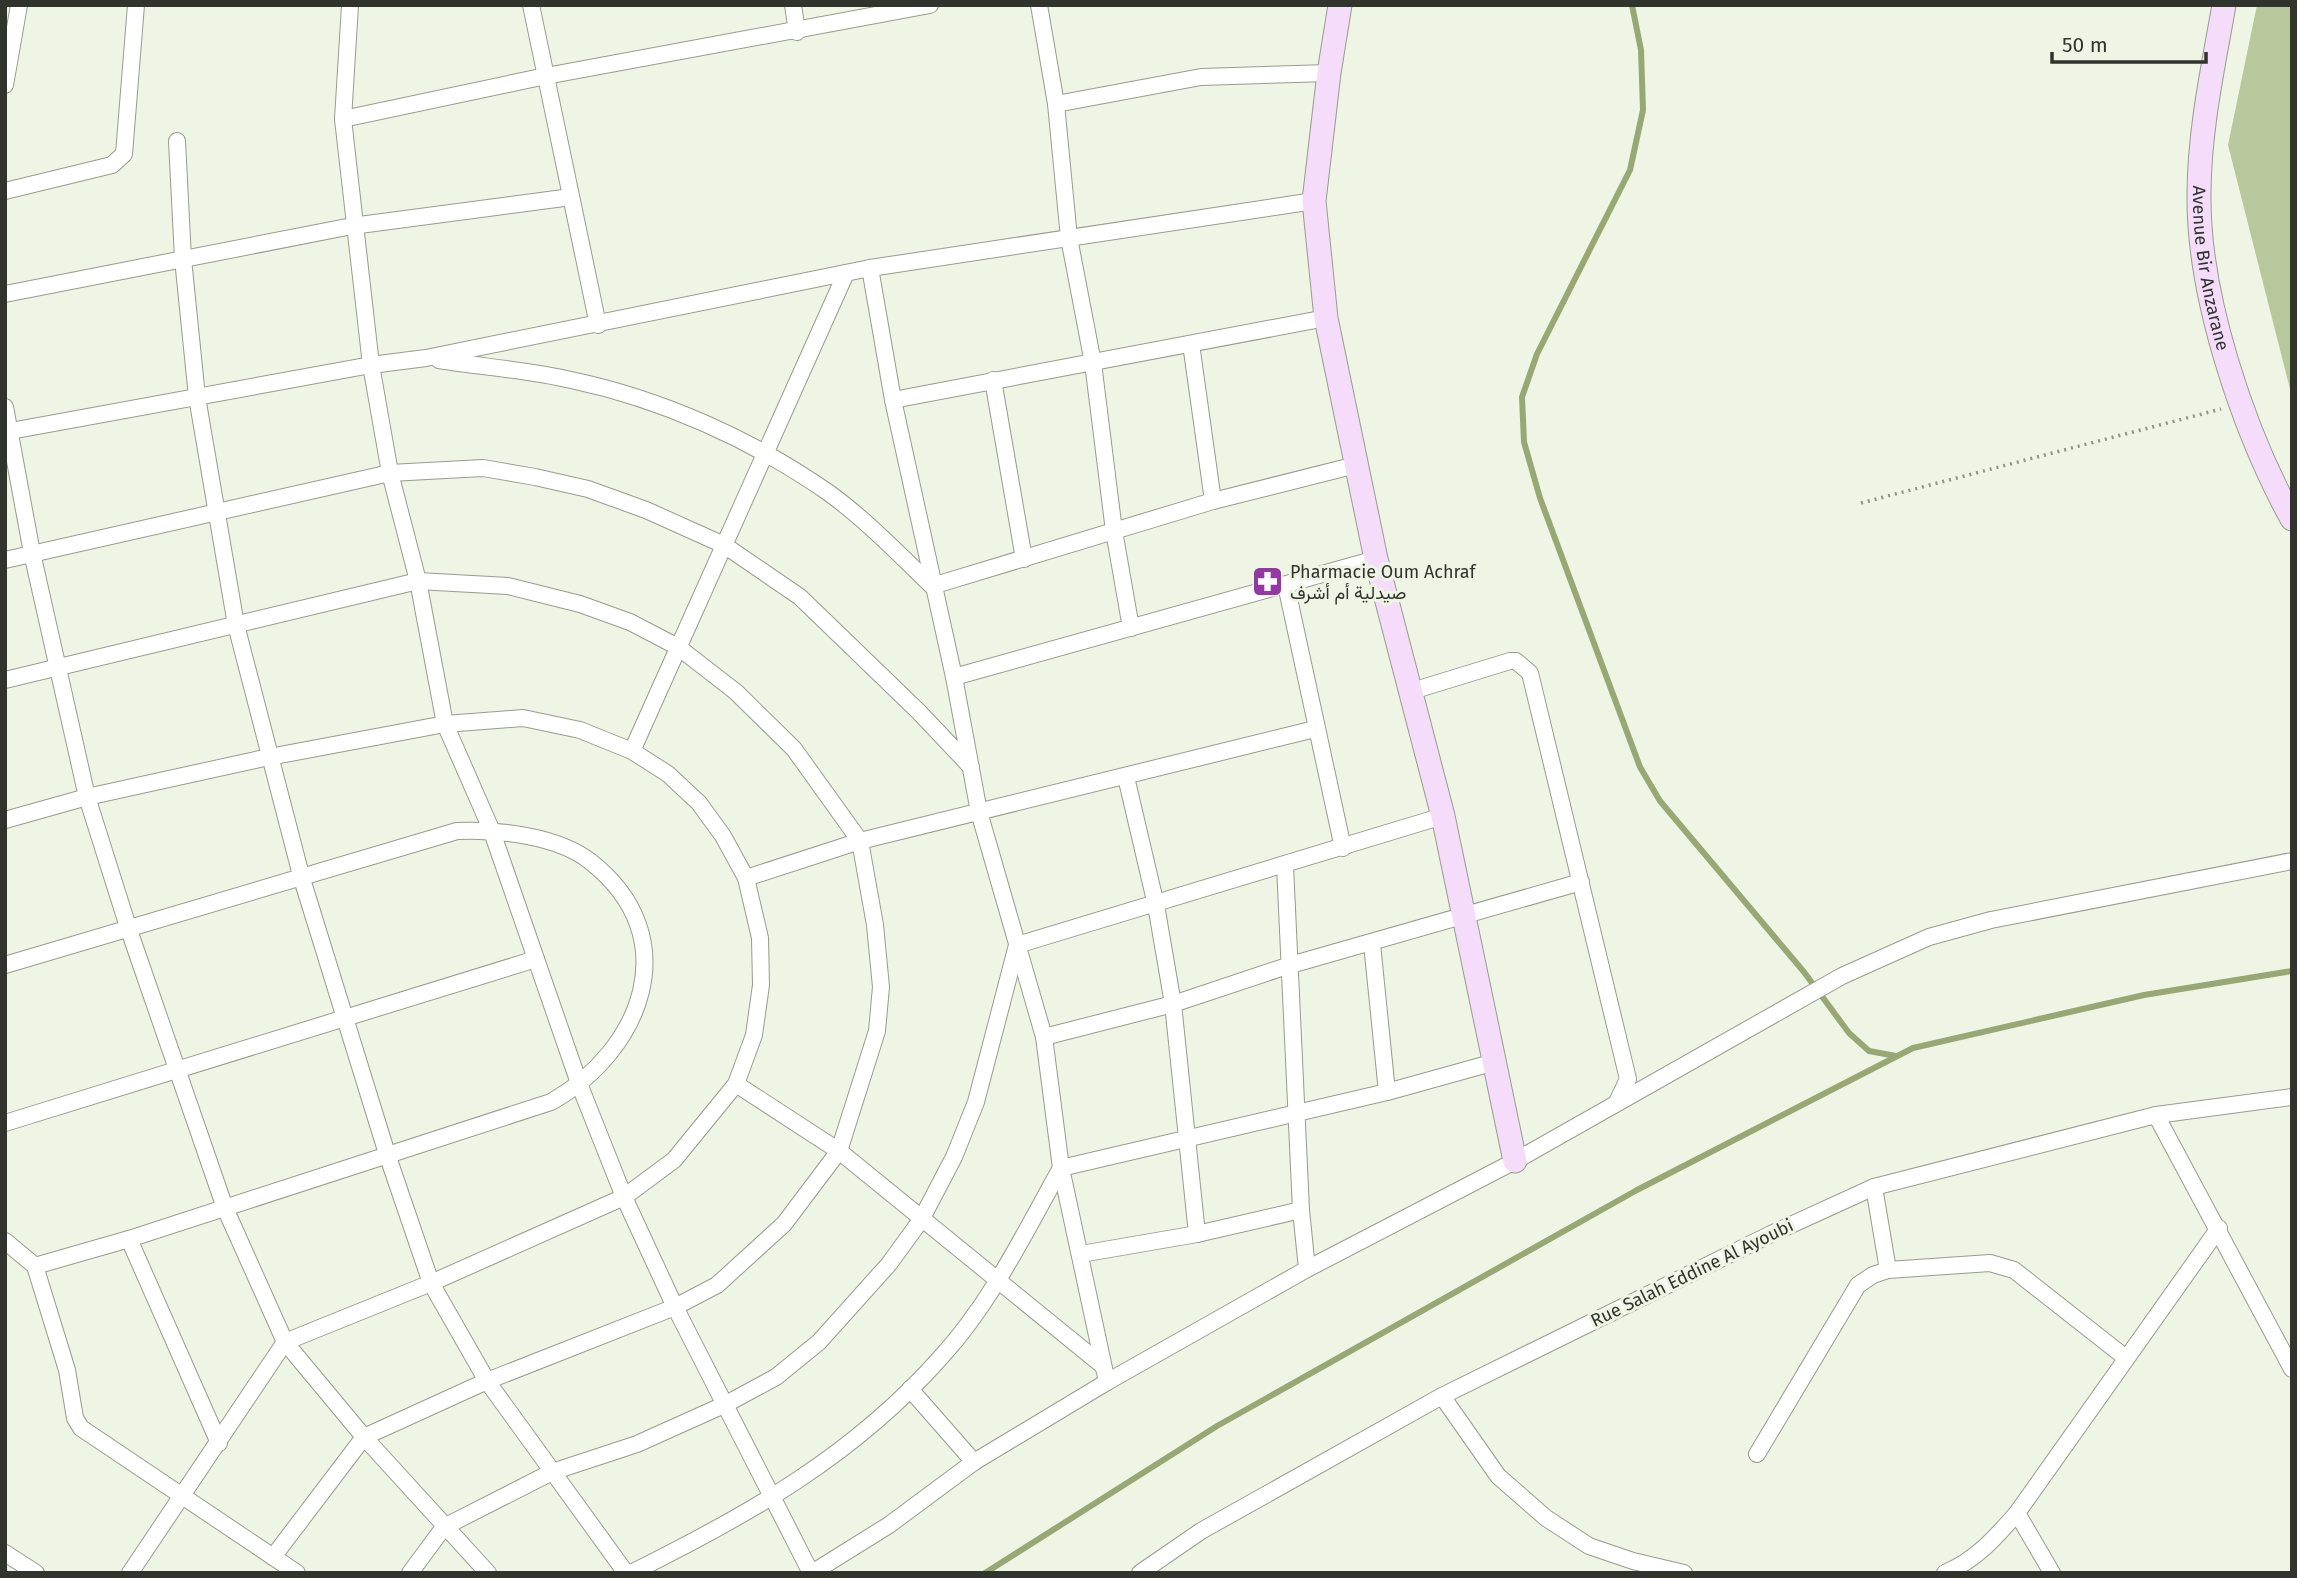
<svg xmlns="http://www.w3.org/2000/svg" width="2297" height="1578" font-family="'Fira Sans',Vazirmatn,sans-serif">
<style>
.green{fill:#b9c79c}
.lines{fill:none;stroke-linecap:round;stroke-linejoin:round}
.stream{stroke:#98a874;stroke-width:6}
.street-casing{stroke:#979c8d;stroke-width:18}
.secondary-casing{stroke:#979c8d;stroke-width:25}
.path{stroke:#8f9388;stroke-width:3.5;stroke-dasharray:2 5;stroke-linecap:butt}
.street{stroke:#fff;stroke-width:16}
.secondary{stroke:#f5dcfb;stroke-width:23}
.labels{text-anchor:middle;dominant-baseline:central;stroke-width:6;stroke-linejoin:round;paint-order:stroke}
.street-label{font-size:18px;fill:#31332d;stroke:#eff5e5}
.poi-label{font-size:18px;fill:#31332d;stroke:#eff5e5;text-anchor:start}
</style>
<rect width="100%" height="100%" fill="#eff5e5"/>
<path class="green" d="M2257 5H2292V397L2228 145Z"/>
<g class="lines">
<g class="stream">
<path d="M1632 5 1641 50 1643 110 1630 170 1537 354 1522 397 1524 442 1540 498 1640 767 1660 801 1804 972 1849 1033 1869 1051 1896 1056"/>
<path d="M985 1573 1217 1426 1637 1190 1913 1048 2144 995 2292 971"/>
</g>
<defs>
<g id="street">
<path d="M350 5 343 119 371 365 390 473 418 581 445 724 491 829 580 1086 624 1197 675 1307 811 1573"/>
<path d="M531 5 598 325"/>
<path d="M793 5 797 32"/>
<path d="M1039 5 1056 104 1069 238 1093 363 1114 531 1131 628"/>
<path d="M5 85 19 5"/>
<path d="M1056 104 1201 77 1329 73"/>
<path d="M343 119 546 76 930 5"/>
<path d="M177 141 183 259 197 397 236 625 302 879 388 1157 431 1283 487 1381 626 1573"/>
<path d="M5 191 112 165 124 154 136 5"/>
<path d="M870 268 893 400 954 677 979 812 1044 1037 1061 1168 1107 1382"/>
<path d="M5 294 352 226 571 197"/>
<path d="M1191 344 1213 501"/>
<path d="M439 360C483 367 528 370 571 380 662 399 753 440 829 493 866 520 899 554 932 586L1213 501 1356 465"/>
<path d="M993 380 1024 559"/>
<path d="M893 400 1326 318"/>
<path d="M5 407 32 553 87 797 129 930 225 1208 285 1342 364 1437 488 1573"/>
<path d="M5 432 371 365 426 358 870 268 1314 201"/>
<path d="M5 560 390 473 483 468 535 477 588 489 646 510 724 545 800 597 919 712 971 767"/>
<path d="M1286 585 1343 848"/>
<path d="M954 677 1376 559"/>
<path d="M5 680 418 581 508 586 580 604 630 622 678 647 736 692 794 749 860 841 875 925 881 987 877 1031 839 1151 784 1224 717 1285 675 1307 487 1381 364 1437 273 1557"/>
<path d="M1412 691 1510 661H1516L1530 673 1628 1079 1618 1100"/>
<path d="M632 751 846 273"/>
<path d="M1126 777 1156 905 1173 1004 1197 1234"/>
<path d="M5 820 87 797 269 757 445 724 523 718 580 730 632 751 668 774 699 803 723 836 746 878 760 938 761 985 754 1035 736 1084 674 1160 624 1197 431 1283 285 1342 130 1573"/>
<path d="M1285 866 1301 1210 1307 1269"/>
<path d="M746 878 860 841 1315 729"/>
<path d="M1372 944 1387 1092"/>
<path d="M5 965 457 831C497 829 559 836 591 862 686 937 643 1050 551 1102L129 1239 35 1266"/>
<path d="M1044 1037 1173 1004 1287 966 1581 882"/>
<path d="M736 1084 839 1151 1102 1365"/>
<path d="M2156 1115 2292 1369"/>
<path d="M5 1123 536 959"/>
<path d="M1874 1187 1888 1270"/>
<path d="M129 1239 219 1443"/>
<path d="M5 1241 35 1266 67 1370 75 1418 81 1428 297 1573"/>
<path d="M1081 1254 1197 1234 1301 1210"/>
<path d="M910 1389 974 1462"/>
<path d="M1442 1396 1498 1476 1546 1518 1589 1546 1633 1561 1684 1573"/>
<path d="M1757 1454 1858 1285 1873 1275 1888 1270 1990 1263 2014 1270 2126 1358"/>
<path d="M2017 1513 2052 1573"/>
<path d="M5 1553 36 1573"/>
<path d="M410 1573 444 1527 552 1472 637 1444 726 1404 776 1377 819 1342 889 1264 921 1220 954 1157 976 1102 1017 945 1443 816"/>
<path d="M631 1573C748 1515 854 1456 942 1356 992 1301 1025 1232 1061 1168L1387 1092 1495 1062"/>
<path d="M812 1573 889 1525 974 1462 1107 1382 1307 1269 1515 1161 1842 976 1929 937 1991 920 2292 861"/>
<path d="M1140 1573 1201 1531 1442 1396 1771 1234 1874 1187 2156 1115 2292 1097"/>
<path d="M1945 1573C1976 1560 1995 1538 2017 1513L2219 1228"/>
</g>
<g id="secondary">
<path d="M1340 5 1329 73 1314 201 1326 318 1376 559 1443 816 1515 1161"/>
<path id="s1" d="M2224 5C2213 68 2199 131 2199 195 2198 296 2243 430 2292 519"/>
</g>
</defs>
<use href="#street" class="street-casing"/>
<use href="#secondary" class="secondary-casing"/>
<path class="path" d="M1861 503 2221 409"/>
<use href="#street" class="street"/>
<use href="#secondary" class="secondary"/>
</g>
<defs>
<symbol id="pharmacy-square" viewBox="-11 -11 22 22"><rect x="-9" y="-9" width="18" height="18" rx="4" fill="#9239a4" stroke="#eff5e5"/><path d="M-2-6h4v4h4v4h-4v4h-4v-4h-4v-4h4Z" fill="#fff"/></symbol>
</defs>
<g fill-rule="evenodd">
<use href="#pharmacy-square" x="1250" y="564" width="35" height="35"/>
</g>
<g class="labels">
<g class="street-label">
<text stroke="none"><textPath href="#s1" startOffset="266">Avenue Bir Anzarane</textPath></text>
<text transform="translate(1692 1273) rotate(-26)">Rue Salah Eddine Al Ayoubi</text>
</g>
<g class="poi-label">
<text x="1290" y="572">Pharmacie Oum Achraf<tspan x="1290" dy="21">صيدلية أم أشرف</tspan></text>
</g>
</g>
<rect width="2297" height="1578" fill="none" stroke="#31332d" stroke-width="14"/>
<path d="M2052 52v10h154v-10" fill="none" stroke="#31332d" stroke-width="3.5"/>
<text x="2062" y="52" font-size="21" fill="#31332d" stroke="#eff5e5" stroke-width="5" paint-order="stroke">50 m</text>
</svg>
